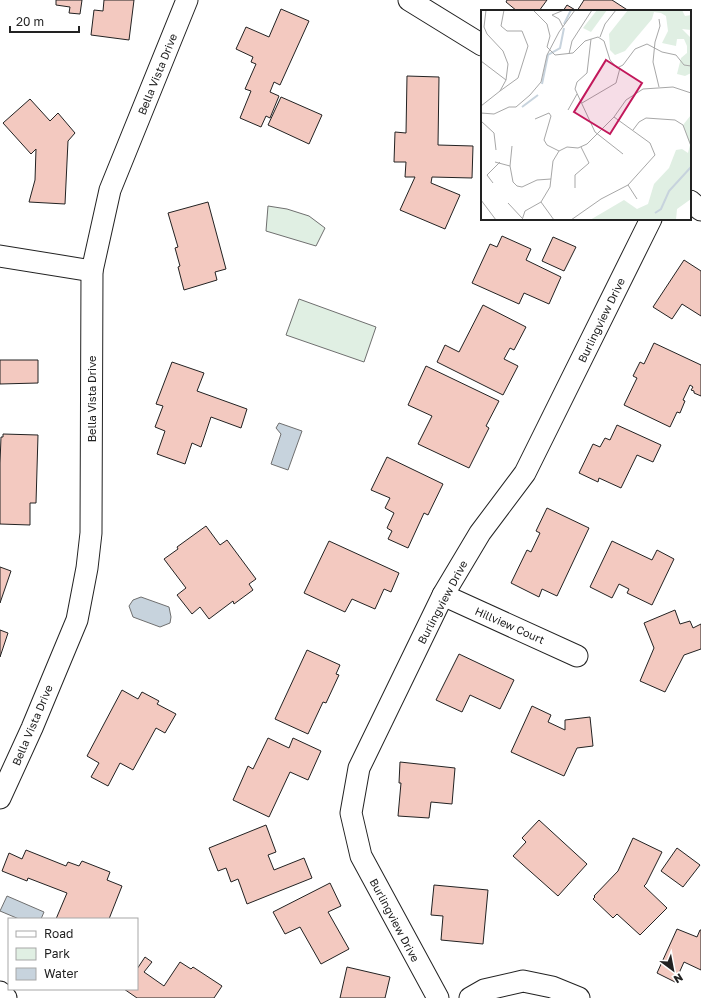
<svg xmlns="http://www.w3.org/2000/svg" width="701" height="998" font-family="'Golos Text',sans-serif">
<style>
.green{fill:#e0efe3;stroke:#6f6f6f}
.water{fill:#c7d3dd;stroke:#6f6f6f}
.building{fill:#f3c9c0;stroke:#222}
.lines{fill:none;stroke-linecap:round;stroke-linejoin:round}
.minor-casing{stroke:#222;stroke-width:23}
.minor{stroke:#fff;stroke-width:21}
.labels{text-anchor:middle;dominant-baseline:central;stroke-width:3;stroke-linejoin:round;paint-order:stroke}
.street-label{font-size:11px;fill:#222;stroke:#fff}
.inset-river{fill:none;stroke:#c7d3dd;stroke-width:2}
.inset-road{fill:none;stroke:#a7a7a7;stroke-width:1}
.view{fill:#c2185b;fill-opacity:0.15;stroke:#c2185b;stroke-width:2}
.inset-edge{fill:none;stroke:#222;stroke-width:2}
</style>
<rect width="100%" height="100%" fill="#fff"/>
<g class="green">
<path d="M268 206 287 209 309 216 325 228 316 246 266 231Z"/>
<path d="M299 299 376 327 364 362 286 335Z"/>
</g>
<g class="water">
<path d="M279 423 302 431 288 470 271 464 281 434 276 428Z"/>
<path d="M141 597 169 607 171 617 170 623 160 627 133 617 129 606 133 600Z"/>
<path d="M7 896 44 912 41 919H19L0 911Z"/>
</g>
<g class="building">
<path d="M56 0H82L80 14 69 13 70 7 56 5Z"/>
<path d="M104 0H134L129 40 91 35 94 10 103 11Z"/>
<path d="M507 0H547L539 11H517L506 2Z"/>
<path d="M584 0H612L629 11H577Z"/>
<path d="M567 5 577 11H563Z"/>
<path d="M281 9 309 21 280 85 274 82 270 92 279 96 270 118 266 116 261 127 240 118 251 91 245 89 256 64 251 62 253 57 236 49 246 27 269 37Z"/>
<path d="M407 76 439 77 438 145 473 146 472 178 432 177 431 183 460 195 445 229 400 210 415 177H405L406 162H394L395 132 406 133Z"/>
<path d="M281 97 322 115 309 144 268 125Z"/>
<path d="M30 99 50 121 58 113 75 133 68 141 65 204 29 202 35 180 36 149 31 154 3 123Z"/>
<path d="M208 202 226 269 215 272 217 280 184 290 178 267 180 266 175 248 178 247 168 213Z"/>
<path d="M502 236 531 249 526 260 561 277 549 304 524 293 519 304 472 283 490 244 497 247Z"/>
<path d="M553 237 576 247 564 271 542 261Z"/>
<path d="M684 260 701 271V316L682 304 672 319 653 307Z"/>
<path d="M483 305 526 327 514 350 510 348 504 359 518 366 503 395 437 362 445 345 459 352Z"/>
<path d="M654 343 701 365V396L694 393V391L691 390 693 387 690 385 683 400 685 401 680 413 677 412 670 427 624 405 637 378 633 376 640 362 644 364Z"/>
<path d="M0 360H38V383L0 384Z"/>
<path d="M172 362 204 373 197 391 247 409 241 428 211 417 201 447 192 443 185 464 157 454 165 431 155 427 163 406 156 404Z"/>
<path d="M426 366 499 401 486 426 489 428 469 468 418 444 432 416 408 405Z"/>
<path d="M617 425 661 445 653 462 637 455 621 488 599 478 598 482 579 473 593 444 600 447 605 438 610 440Z"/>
<path d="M3 434 38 435 36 503H30V525L0 524V463L1 437H3Z"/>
<path d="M387 457 443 484 428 515 424 513 408 548 388 539 392 531 387 528 394 513 385 508 390 498 371 490Z"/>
<path d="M547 508 589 528 557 596 542 589 539 597 511 583 527 550 531 552 540 533 536 531Z"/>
<path d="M206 526 220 545 227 540 256 579 249 584 253 590 234 604 233 601 209 619 200 607 192 614 177 595 186 588 164 559 178 549 177 547Z"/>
<path d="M329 541 399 573 391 592 384 589 375 609 352 599 345 612 304 593Z"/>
<path d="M612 541 652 560 657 550 674 559 652 605 627 593 629 589 619 584 612 598 590 587Z"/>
<path d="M0 567 11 571 0 603Z"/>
<path d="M675 610 680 624 690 621 693 628 701 624V649L684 655 665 692 640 681 654 648 644 623Z"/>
<path d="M0 630 8 633 0 657Z"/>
<path d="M307 650 340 665 336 674 339 675 326 703 323 702 308 734 275 719Z"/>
<path d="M459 654 514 680 500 709 470 695 462 712 436 700Z"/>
<path d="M122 690 138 699 142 692 159 701 157 704 176 714 165 733 156 728 133 770 120 763 108 786 91 777 99 763 87 756Z"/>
<path d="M532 706 551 715 548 722 565 730V720L590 717 593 746 577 748 564 776 511 752Z"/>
<path d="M268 738 289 748 293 738 321 751 308 780 290 772 269 817 233 800 248 766 253 769Z"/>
<path d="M400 762 455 768 452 804 431 802 429 818 398 816 401 783H399Z"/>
<path d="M539 820 587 864 558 896 513 856 526 842 522 838Z"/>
<path d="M266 825 276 852 268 855 274 870 304 858 312 878 247 904 238 879 231 882 226 868 218 871 209 848Z"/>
<path d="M633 838 662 852 646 884 644 886 667 908 640 935 617 914 613 918 593 899 595 897 594 896 618 871Z"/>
<path d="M677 848 700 865 683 887 661 871Z"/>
<path d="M26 850 66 866 68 862 79 866 82 861 110 872 107 880 122 886 109 919H56L67 893 28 878 27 881 2 871 9 853 22 859Z"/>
<path d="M330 883 341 906 328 912 349 949 321 964 300 927 285 934 273 912Z"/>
<path d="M434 885 488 890 483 944 441 940 443 916 431 915Z"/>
<path d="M677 929 697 937 700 930H701V970L684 962 675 982 657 973Z"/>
<path d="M145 957 152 962 144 972 164 986 180 962 191 969 193 967 222 986 214 998H137L124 989H137V969Z"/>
<path d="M347 967 390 977 385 998H340Z"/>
</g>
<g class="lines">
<defs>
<g id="minor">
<path d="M409 0 482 45"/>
<path d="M690 201 701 210"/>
<path d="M0 256 92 271"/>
<path d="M443 595 577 656"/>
<path d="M0 798 32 728 77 620 87 568 91 533 92 271 110 190 187 0"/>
<path d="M0 992 6 998"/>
<path d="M438 998 361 856 351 813 359 768 443 595 480 533 525 473 651 219"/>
<path d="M470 998 484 990 523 981 552 987 579 998"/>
</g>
</defs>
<use href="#minor" class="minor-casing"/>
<use href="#minor" class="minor"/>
</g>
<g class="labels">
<g class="street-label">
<text transform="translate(157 74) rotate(-68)">Bella Vista Drive</text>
<text transform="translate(601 320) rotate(-64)">Burlingview Drive</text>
<text transform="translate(91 399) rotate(-90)">Bella Vista Drive</text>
<text transform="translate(442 602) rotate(-62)">Burlingview Drive</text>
<text transform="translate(510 625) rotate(24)">Hillview Court</text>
<text transform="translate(32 725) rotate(-67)">Bella Vista Drive</text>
<text transform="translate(395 920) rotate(62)">Burlingview Drive</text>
</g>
</g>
<g transform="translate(481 10)">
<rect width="210" height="210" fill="#fff"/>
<path d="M116 0H126L110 22 102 18ZM147 0H201L204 6 210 5V20L201 19 210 28V63L204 66 196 64 200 48 206 43V36L203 29H196L195 36 181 33 187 21 185 6 180 3 173 2 171 9 144 41 134 45 129 40 128 24ZM210 105V189L196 199 195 210H109L143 190 156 199 167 194 173 174 188 158 195 140 201 139 207 143 209 135 202 115Z" fill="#e0efe3"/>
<path class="inset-river" d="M83 14 90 0M61 74 67 45 79 38 83 18M41 97 57 85M174 203 180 199 188 181 210 157"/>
<path class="inset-road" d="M52 0 66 14 69 26 66 37 74 45 92 43 104 31 117 27 123 31 129 50 136 58 142 55 154 39 166 34 181 42 195 45 203 55 210 56M82 17 78 9 71 5 83 0M119 27 124 14 135 0M110 29 106 63 96 72 94 79 114 122 142 144M88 44 91 31 111 0M0 51 25 70M178 77 172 52 174 32 179 16 178 9M19 81 37 68 47 36 41 21H26L20 16 23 0M101 93 135 73 139 58M0 96 19 81 25 70 27 54 22 41 6 24 3 17 5 0M87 100 96 84M0 103 13 104 28 97H35L49 85 60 72 66 45 78 22 94 0M54 109 68 103 70 106 63 130 66 135 78 141M0 111 13 123 15 140M152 120 158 112 165 108 194 110 202 115 210 136M14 152 29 156 32 172 36 176 41 177 56 170 70 169M29 156 31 136M12 173 6 165 19 152M147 175 156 189M94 178V165L108 153 100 137M0 190 15 210M60 192 73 210M27 193 41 208M41 210 44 201 60 192 69 177 72 151 78 141 86 137 97 138 106 134 133 107 145 90 162 79 192 77 210 83M90 210 120 189 147 175 174 145 169 133 133 107"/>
<path class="view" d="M125 50 161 73 129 124 93 102Z"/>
<rect width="210" height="210" class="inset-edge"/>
</g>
<rect x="8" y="918" width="130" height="72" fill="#ffffff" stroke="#a7a7a7"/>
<rect x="16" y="931" width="20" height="6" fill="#ffffff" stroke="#a7a7a7"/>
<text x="44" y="938" font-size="12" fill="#222222">Road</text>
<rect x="16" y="948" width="20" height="12" fill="#e0efe3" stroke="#a7a7a7"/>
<text x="44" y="958" font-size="12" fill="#222222">Park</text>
<rect x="16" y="968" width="20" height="12" fill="#c7d3dd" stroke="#a7a7a7"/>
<text x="44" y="978" font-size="12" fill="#222222">Water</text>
<g transform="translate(673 970) rotate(148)" stroke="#ffffff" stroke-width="3" paint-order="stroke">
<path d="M0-3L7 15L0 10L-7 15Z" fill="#222222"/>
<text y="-6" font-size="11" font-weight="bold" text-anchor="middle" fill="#222222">N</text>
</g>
<path d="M10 26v6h69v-6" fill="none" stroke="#222222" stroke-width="2"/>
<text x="16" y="26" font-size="12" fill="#222222" stroke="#ffffff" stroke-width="3" paint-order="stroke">20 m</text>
</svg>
